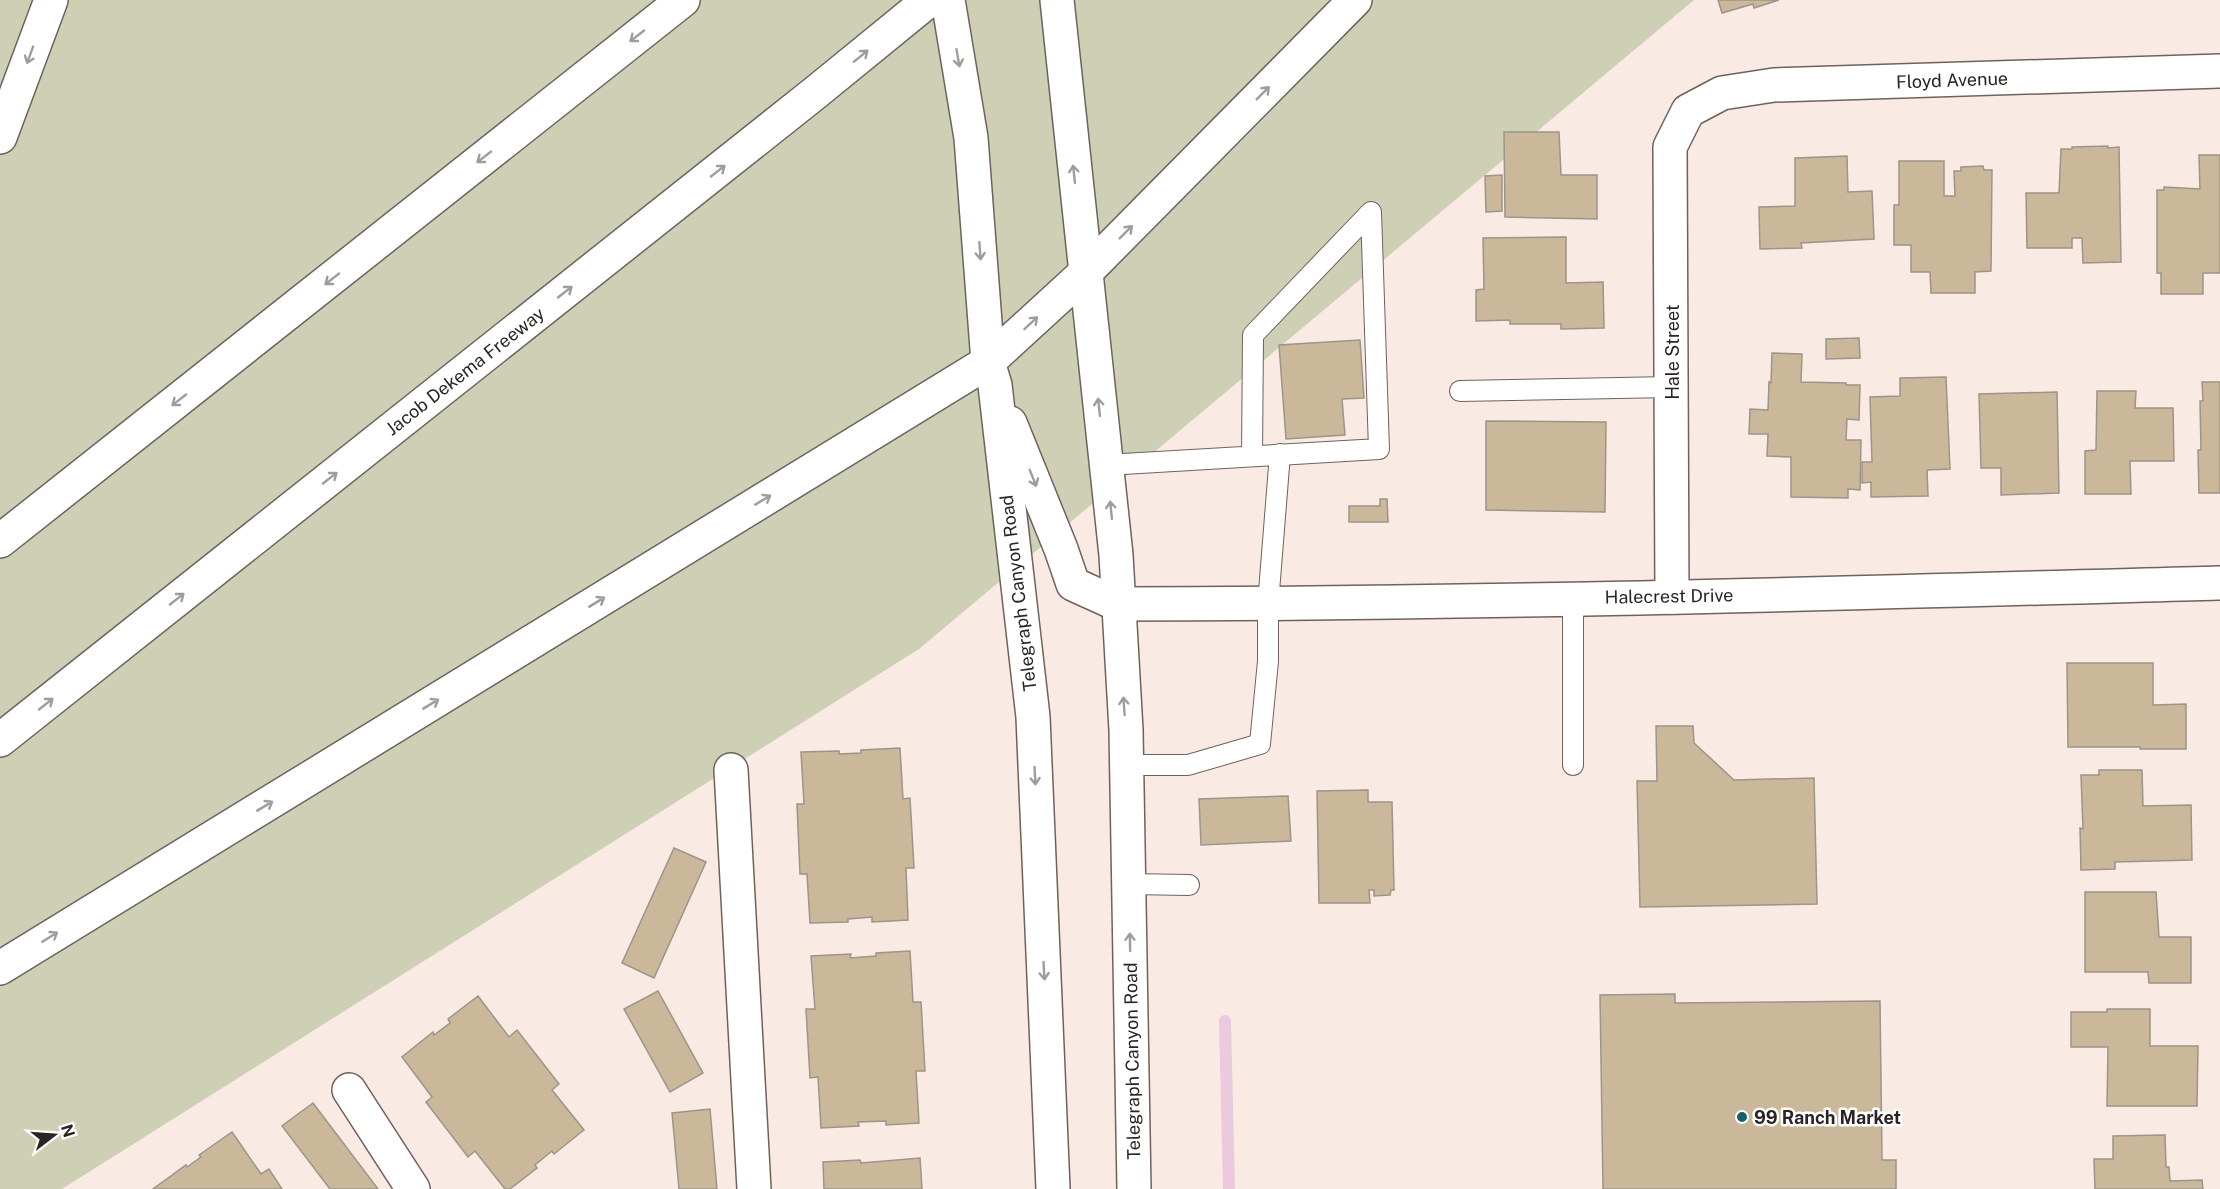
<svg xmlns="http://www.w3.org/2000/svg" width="2220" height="1189" font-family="'Public Sans',sans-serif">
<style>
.green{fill:#ced0b5}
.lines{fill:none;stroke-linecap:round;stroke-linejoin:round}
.stream{stroke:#eccadd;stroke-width:12}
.building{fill:#cbb89b;stroke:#9c9589;stroke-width:1.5}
.lane-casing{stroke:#6f625c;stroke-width:22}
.street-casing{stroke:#6f625c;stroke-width:36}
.secondary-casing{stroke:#6f625c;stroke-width:36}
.primary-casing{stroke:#6f625c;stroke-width:36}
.highway-casing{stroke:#6f625c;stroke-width:36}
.lane{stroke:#fff;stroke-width:20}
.street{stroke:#fff;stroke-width:33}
.secondary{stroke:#fff;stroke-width:33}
.primary{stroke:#fff;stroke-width:33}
.highway{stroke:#fff;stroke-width:33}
.oneway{stroke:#9f9c9c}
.poi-dot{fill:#14626b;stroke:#fff;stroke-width:2}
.labels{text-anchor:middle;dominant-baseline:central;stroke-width:5;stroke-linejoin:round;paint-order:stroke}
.street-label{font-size:18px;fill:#2a2422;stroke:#fff}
.poi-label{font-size:18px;font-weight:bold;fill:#2a2422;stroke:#fff;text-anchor:start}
</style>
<rect width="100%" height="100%" fill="#f9eae3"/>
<path class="green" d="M0 0H1694L919 649 62 1189H0Z"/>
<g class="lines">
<path class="stream" d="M1225 1021 1229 1189"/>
</g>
<g class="building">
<path d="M1718 0H1779L1754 8 1753 4 1722 13Z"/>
<path d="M1504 132H1559L1561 175H1597V219L1505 217Z"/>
<path d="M2108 146V148L2119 147 2121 262 2083 263 2082 238H2072V248H2027L2026 193H2059L2061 149H2072V147Z"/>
<path d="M2199 155H2220V273H2203V294H2161V273H2157V190H2164V187L2200 189Z"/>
<path d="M1847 156 1848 192 1872 191 1874 239 1801 243 1802 248 1760 249 1759 207 1795 206V158Z"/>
<path d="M1899 161H1944V196H1955L1954 171H1961V167L1983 166 1984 170H1992L1991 271 1975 272V293H1931L1930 272H1911V245H1894V205H1899Z"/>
<path d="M1502 175V211L1486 212 1485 176Z"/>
<path d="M1566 237V283L1603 282 1604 328 1561 329V324H1510V320L1476 321V290L1484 289 1483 238Z"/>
<path d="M1859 338 1860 358 1826 359V339Z"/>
<path d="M1360 340 1364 398 1342 399 1345 435 1286 439 1279 345Z"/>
<path d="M1772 353 1802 354 1801 382 1846 383V385H1860L1859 420 1847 419 1846 440H1861L1860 490 1848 489V498L1791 497V457L1767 456 1768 434H1749L1750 409 1768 410 1769 382 1771 383Z"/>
<path d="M1946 377 1950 469 1927 470 1928 496 1871 497V482L1862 483V462H1872L1870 397 1900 396V378Z"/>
<path d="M2202 382H2220V493H2199L2198 450H2201L2200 401H2203Z"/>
<path d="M2097 391H2136L2135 408H2173L2174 461H2130L2131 494H2085V451L2096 450Z"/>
<path d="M2057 392 2059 493 2001 495V468H1981L1979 394Z"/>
<path d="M1486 421 1606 422 1605 512 1486 510Z"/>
<path d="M1380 499H1387L1388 522H1349V506H1380Z"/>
<path d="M2067 663H2153V705L2186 704V749H2140V747H2068Z"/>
<path d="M1656 726H1693L1694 743 1734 780 1814 778 1817 904 1640 907 1637 781H1657Z"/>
<path d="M900 748 903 799 910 798 914 868H906L908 920 872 922V917L848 919V922L810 923 807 874H800L797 804H804L801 752 839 751V754L861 753V750Z"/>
<path d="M2099 770H2142L2143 806 2191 805 2192 860 2115 862V869L2081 870 2080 828 2083 829 2081 775H2099Z"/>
<path d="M1368 790V802H1392L1394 890H1391L1390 895 1374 896V890H1369L1370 903H1319L1317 791Z"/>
<path d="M1288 796 1291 841 1201 845 1199 799Z"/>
<path d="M674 848 706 862 654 978 622 963Z"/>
<path d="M2085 892H2156L2159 937H2191V983H2149L2148 972H2085Z"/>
<path d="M910 951 913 1002H921L925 1071H916L919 1123 886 1125V1121L858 1122 859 1126 821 1128 818 1077 810 1078 806 1009H815L811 956 851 954 850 958 876 956V953Z"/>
<path d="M658 991 703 1073 670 1092 624 1009Z"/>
<path d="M1675 994V1003L1880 1001 1882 1160H1896V1189H1603L1600 995Z"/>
<path d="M478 996 509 1037 517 1030 559 1084 552 1090 584 1130 554 1154 552 1151 535 1165 537 1168 510 1189H505L475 1151 468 1157 426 1102 432 1097 402 1057 433 1032 434 1035 450 1023 448 1019Z"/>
<path d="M2107 1009H2150V1046H2198L2197 1106H2107L2108 1047H2071V1012H2107Z"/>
<path d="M313 1103 378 1189H330L282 1126Z"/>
<path d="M710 1109 717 1189H679L672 1113Z"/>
<path d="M232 1132 261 1174 269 1169 282 1189H153L186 1165 187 1167 201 1157 199 1155Z"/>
<path d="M2165 1135 2166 1167H2169L2170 1181 2202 1180 2203 1189H2095L2094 1159H2113V1136Z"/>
<path d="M920 1158 922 1189H824L823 1162 860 1160 861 1163Z"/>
</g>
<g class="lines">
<defs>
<g id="lane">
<path d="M1460 391 1672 387"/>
<path d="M1106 465 1379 449 1371 212 1253 335 1252 456"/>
<path d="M1127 765H1188L1260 744 1268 661V604L1280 454"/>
<path d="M1573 765V598"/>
<path d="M1129 884 1189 885"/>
</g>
<g id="street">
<path d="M731 770 754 1189"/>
<path d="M349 1090 413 1189"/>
</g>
<g id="secondary">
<path d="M1672 597 1670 147 1688 111 1722 93 1774 85 2220 71"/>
<path d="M1117 604C1485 604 1853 593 2220 583"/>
</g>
<g id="primary">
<path d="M948 0 971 138 988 362 995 385 1033 717 1053 1189"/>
<path d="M1057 0 1116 555 1126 730 1134 1189"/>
<path d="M1010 423 1061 549 1073 584 1117 604"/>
</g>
<g id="highway">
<path d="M0 137 51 0"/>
<path d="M0 541 683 0"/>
<path d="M0 740 815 93 929 0"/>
<path d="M0 968 988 362 1084 274 1355 0"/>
</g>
</defs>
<use href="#lane" class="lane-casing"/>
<use href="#street" class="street-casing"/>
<use href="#secondary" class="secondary-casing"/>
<use href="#primary" class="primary-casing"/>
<use href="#highway" class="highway-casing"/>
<use href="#lane" class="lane"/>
<use href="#street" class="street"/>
<use href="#secondary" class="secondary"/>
<use href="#primary" class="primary"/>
<use href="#highway" class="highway"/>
</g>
<defs><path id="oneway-shaft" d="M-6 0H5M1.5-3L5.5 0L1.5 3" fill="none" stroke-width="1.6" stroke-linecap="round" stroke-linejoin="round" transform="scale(1.5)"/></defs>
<g class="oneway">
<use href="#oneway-shaft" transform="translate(637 36) rotate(142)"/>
<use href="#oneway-shaft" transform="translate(30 55) rotate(110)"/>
<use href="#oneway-shaft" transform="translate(861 56) rotate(-39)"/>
<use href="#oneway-shaft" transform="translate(958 58) rotate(80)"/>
<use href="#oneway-shaft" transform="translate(1263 93) rotate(-45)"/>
<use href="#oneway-shaft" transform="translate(484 157) rotate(142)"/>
<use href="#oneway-shaft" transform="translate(718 171) rotate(-38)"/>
<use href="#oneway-shaft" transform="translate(1074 174) rotate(-96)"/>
<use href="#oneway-shaft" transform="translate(1126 232) rotate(-45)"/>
<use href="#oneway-shaft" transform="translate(980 251) rotate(86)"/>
<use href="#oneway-shaft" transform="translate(332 279) rotate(142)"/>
<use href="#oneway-shaft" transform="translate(565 292) rotate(-38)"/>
<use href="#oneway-shaft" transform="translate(1031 323) rotate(-43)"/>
<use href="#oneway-shaft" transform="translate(179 400) rotate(142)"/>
<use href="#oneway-shaft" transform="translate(1099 407) rotate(-96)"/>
<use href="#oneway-shaft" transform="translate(330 478) rotate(-38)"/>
<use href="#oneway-shaft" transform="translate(1033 478) rotate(68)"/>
<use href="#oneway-shaft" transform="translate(763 500) rotate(-31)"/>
<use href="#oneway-shaft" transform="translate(1111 510) rotate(-96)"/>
<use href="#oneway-shaft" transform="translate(177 599) rotate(-38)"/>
<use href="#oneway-shaft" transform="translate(597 602) rotate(-31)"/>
<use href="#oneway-shaft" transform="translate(46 704) rotate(-38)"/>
<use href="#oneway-shaft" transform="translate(431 704) rotate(-31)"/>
<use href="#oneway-shaft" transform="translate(1124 706) rotate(-94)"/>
<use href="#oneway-shaft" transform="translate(1035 776) rotate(87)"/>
<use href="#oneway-shaft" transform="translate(265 806) rotate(-31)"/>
<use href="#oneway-shaft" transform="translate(50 937) rotate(-32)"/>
<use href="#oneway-shaft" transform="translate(1130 942) rotate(-91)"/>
<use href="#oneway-shaft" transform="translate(1044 971) rotate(87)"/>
</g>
<circle class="poi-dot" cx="1742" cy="1117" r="6"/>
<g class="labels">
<g class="street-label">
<text transform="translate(1952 80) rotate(-2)">Floyd Avenue</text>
<text transform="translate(1672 352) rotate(-90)">Hale Street</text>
<text transform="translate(465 371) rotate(-38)">Jacob Dekema Freeway</text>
<text transform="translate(1018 593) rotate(-97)">Telegraph Canyon Road</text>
<text transform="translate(1669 596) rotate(-1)">Halecrest Drive</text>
<text transform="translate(1132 1061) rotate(-91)">Telegraph Canyon Road</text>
</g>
<g class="poi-label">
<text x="1754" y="1117">99 Ranch Market</text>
</g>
</g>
<g transform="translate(54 1135) rotate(73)" stroke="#ffffff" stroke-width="4.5" paint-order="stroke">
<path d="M0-4.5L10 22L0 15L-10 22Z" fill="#2a2422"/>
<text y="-9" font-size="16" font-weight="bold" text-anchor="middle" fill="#2a2422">N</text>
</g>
</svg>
